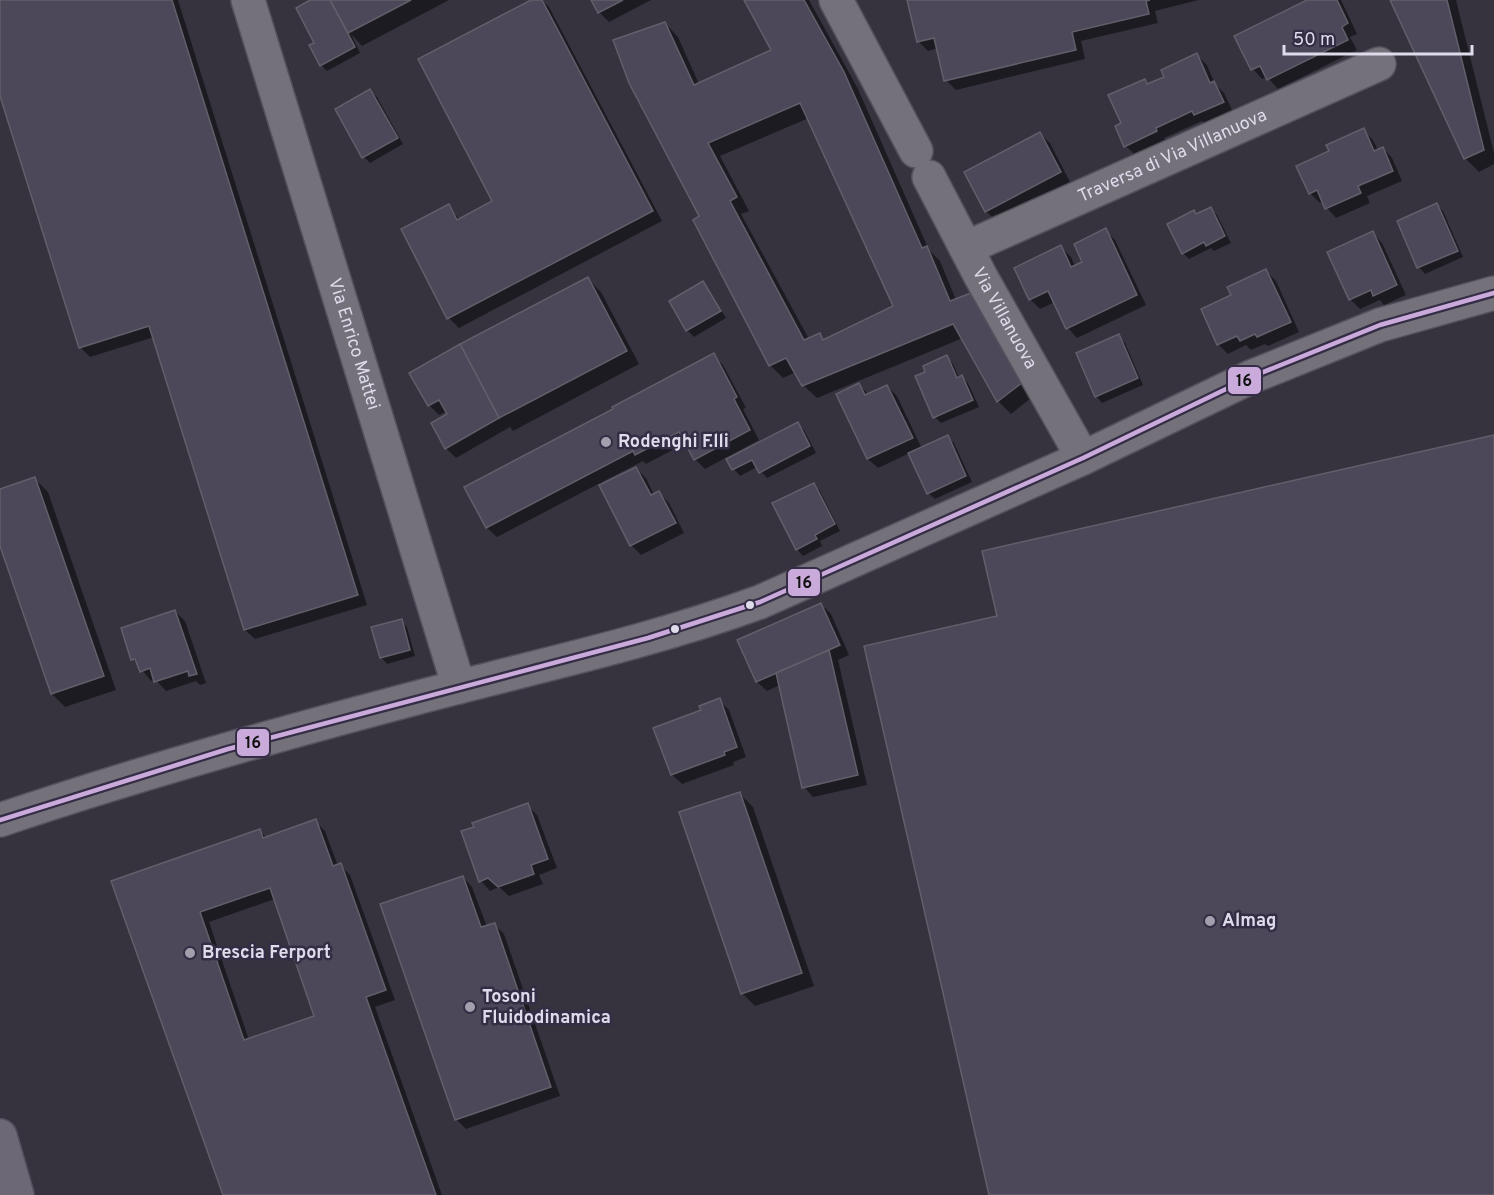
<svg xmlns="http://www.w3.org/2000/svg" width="1494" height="1195" font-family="Overpass,sans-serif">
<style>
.shadow{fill:#0007;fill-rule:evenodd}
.building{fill:#4d4859;stroke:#625f6a;stroke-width:1.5;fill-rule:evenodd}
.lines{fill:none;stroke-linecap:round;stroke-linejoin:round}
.minor-casing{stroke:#54515d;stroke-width:36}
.highway-casing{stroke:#54515d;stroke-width:36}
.minor{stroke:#74717b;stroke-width:33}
.highway{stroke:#6c6876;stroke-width:33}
.bus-1-casing{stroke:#342d45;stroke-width:9}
.bus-1{stroke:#caaadb;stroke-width:4.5}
.poi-dot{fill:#a3a0ae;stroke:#342d45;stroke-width:2}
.bus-dot{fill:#dedbea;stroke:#342d45;stroke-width:2}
.labels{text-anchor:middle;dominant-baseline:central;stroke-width:5;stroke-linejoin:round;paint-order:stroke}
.street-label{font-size:18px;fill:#dedbea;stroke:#342d45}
.poi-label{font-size:18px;font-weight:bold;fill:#dedbea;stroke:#342d45;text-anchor:start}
.line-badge{stroke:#342d45;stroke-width:2}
.pale-badge-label{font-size:16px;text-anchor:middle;font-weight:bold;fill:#111}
</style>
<rect width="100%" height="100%" fill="#36333f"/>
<g class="shadow">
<path d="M0 0H178L367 605 255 639 245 630 154 337 90 357 80 347 0 91Z"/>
<path d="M313 0H449L362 46 351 34 360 53 327 71 321 65 316 43Z"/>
<path d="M534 0H542L549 7 662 221 459 328 449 318 448 206 460 220 494 202Z"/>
<path d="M593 0H651L609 22 599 12Z"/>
<path d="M746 0H809L857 87 929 250 940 261 956 300 1035 395 1011 414 998 401 963 338 817 398 803 385 796 372 783 378 770 365 701 217 665 23 678 37 699 84 773 51ZM809 118 895 307 825 341 819 335 809 339 741 214 749 211 720 156Z"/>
<path d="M908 0H1199L1155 11 1158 23 1081 41 1085 59 956 90 946 80 938 48 928 51 918 41Z"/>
<path d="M1310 0H1341L1357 34 1350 37 1357 50 1278 89 1267 77 1262 79 1253 69Z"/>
<path d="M1391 0H1456L1494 153V164L1479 172 1466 159Z"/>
<path d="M1197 55 1207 65 1215 84 1224 93 1233 112 1205 124 1202 121 1164 138 1166 141 1135 155 1126 146 1123 124 1144 80 1149 85 1166 77Z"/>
<path d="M370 91 377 97 403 144 370 163 364 157Z"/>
<path d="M1363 130 1373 140 1378 150 1383 148 1392 158 1402 181 1367 196 1370 203 1336 218 1327 208 1324 201 1320 203 1310 193 1331 152Z"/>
<path d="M1040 134 1050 143 1070 182 996 221 986 211Z"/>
<path d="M1437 205 1443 211 1463 257 1425 274 1419 267Z"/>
<path d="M1210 208 1217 215 1231 243 1214 251 1211 248 1189 259 1183 253 1197 215Z"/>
<path d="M1105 230 1115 240 1146 305 1077 338 1068 328 1055 302 1040 309 1030 299 1061 247 1071 257 1075 266 1084 262Z"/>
<path d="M1373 233 1382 243 1406 295 1384 305 1380 300 1360 309 1350 299Z"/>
<path d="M1266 271 1276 281 1299 332 1268 346 1265 344 1251 350 1246 345 1228 354 1218 344 1233 296Z"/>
<path d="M588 279 601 292 639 364 513 431 510 427 456 458 446 448 449 414 447 411 439 415 429 405Z"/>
<path d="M703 283 709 290 726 318 694 337 687 330 671 302Z"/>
<path d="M1118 336 1125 343 1143 385 1102 403 1096 396Z"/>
<path d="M713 355 723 365 746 408 743 409 759 440 705 469 695 459 686 443 646 464 643 461 602 482 604 485 636 468 646 478 654 495 659 493 669 503 684 533 641 555 631 545 600 483 497 537 487 528 466 488Z"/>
<path d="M946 357 953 364 959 378 962 377 968 383 979 407 941 423 935 417Z"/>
<path d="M859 385 869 395 887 386 897 396 922 449 947 437 954 443 972 482 935 499 928 493 910 453 878 468 868 459 838 395Z"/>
<path d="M797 424 804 430 816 453 767 478 757 467 740 476 734 469 729 460Z"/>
<path d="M35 479 48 492 116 690 65 707 52 694 0 542V491Z"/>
<path d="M814 484 820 491 840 531 820 541 822 546 803 556 797 549Z"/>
<path d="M821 604 831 614 849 655 838 660 867 785 813 797 804 787 780 685 767 691 757 682 739 641Z"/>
<path d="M175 611 185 621 206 683 200 685 196 681 166 691 155 679 151 681 133 659Z"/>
<path d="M401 621 407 627 415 656 387 664 381 657Z"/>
<path d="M719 700 729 710 746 757 733 762 734 765 682 784 672 775 702 711Z"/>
<path d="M740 794 753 807 814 986 755 1006 742 993Z"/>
<path d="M527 805 537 815 557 868 539 875 543 884 509 896 499 887 490 891 481 881Z"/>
<path d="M315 821 325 831 338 866 340 865 350 875 395 1000 375 1007 442 1195H224L113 882 259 830 267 838ZM275 899 316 1017 249 1040 209 922Z"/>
<path d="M463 877 472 887 487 927 495 925 504 934 560 1096 466 1129 456 1119Z"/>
</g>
<g class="building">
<path d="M0 0H172L358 595 244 630 149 326 79 348 0 96Z"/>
<path d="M310 0H330L355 47 320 66 309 45 314 43 296 8Z"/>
<path d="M330 0H411L348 33Z"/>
<path d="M531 0H542L653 211 447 319 401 229 449 204 457 220 492 201 418 59Z"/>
<path d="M591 0H623L598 13Z"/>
<path d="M744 0H804L844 72 922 248 927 246 950 301 971 293 1023 382 997 402 953 324 802 386 786 358 769 366 693 220 699 216 629 83 613 40 665 22 694 85 771 50ZM800 103 893 306 823 340 820 333 804 340 730 201 737 197 708 143Z"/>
<path d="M907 0H1150L1146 1 1149 14 1072 32 1076 50 944 81 934 38 917 42Z"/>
<path d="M1307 0H1337L1348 23 1342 27 1348 40 1267 80 1260 66 1251 70 1234 36Z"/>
<path d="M1390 0H1447L1484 150 1464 159Z"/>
<path d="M1197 53 1210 83 1214 81 1224 102 1194 115 1192 111 1156 128 1157 131 1124 147 1115 126 1121 123 1108 95 1145 79 1147 84 1164 77 1161 70Z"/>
<path d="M370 89 398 138 362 158 335 109Z"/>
<path d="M1364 128 1374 151 1383 147 1393 171 1358 186 1361 193 1325 209 1317 190 1309 194 1296 166 1329 151 1326 145Z"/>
<path d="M1040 132 1061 172 985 212 964 172Z"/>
<path d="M1437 203 1458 251 1417 268 1397 221Z"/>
<path d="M1211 207 1225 236 1206 246 1204 242 1182 254 1167 224 1194 210 1196 214Z"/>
<path d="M1106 228 1137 295 1066 329 1048 291 1029 300 1014 268 1061 245 1071 267 1082 262 1074 244Z"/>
<path d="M1373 231 1397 285 1373 296 1371 290 1349 300 1327 252Z"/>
<path d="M1266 269 1291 322 1257 337 1255 334 1240 341 1237 336 1217 345 1201 309 1231 295 1227 287Z"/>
<path d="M588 277 627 351 499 418 460 344Z"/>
<path d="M703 281 721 311 686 331 669 301Z"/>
<path d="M1119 334 1138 378 1095 397 1076 353Z"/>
<path d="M460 344 499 418 445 449 431 423 447 414 439 400 428 406 409 373Z"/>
<path d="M714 353 737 397 734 399 750 430 694 460 679 432 635 455 633 451 486 528 464 487 613 409 612 407Z"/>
<path d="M947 355 957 378 962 375 973 400 933 418 915 376 925 372 923 366Z"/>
<path d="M859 383 865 395 887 385 913 438 867 459 836 394Z"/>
<path d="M798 422 810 446 759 473 752 460 732 470 726 459Z"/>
<path d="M948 435 966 476 927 494 908 453Z"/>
<path d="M1494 435V1195H989L864 646 997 616 982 551Z"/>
<path d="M636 467 651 495 659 491 676 523 630 546 599 485Z"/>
<path d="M35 477 104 676 51 694 0 546V489Z"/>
<path d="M814 483 835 524 815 535 817 539 796 550 772 503Z"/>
<path d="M821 603 840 645 756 682 737 640Z"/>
<path d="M175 610 197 674 189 676 188 671 154 682 150 668 140 672 135 659 131 660 121 628Z"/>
<path d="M402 619 410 650 380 658 371 627Z"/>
<path d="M829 650 858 775 802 788 776 673Z"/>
<path d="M720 698 737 747 724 752 725 755 671 775 653 728 701 710 699 706Z"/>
<path d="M740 792 802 973 741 994 679 812Z"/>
<path d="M528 803 548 859 531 865 534 874 498 887 488 878 479 882 461 831 474 827 472 823Z"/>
<path d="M316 819 333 866 341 863 386 990 366 997 436 1195H223L111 881 260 829 263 838ZM270 888 314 1016 244 1040 200 912Z"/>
<path d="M463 876 481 927 495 923 551 1087 455 1120 380 904Z"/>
</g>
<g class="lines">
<defs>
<g id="minor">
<path id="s1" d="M248 0 459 687"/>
<path d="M836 0 916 151"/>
<path id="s2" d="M929 177 981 277 1083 458"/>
<path id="s3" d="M966 248 1379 64"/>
<path d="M0 820C151 769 304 727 458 687 560 661 662 638 760 602L1083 458 1251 377 1380 325 1494 293"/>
</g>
<path id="highway" d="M0 1136 17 1195"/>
</defs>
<use href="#minor" class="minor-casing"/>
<use href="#highway" class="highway-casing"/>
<use href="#minor" class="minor"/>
<use href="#highway" class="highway"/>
<defs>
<path id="bus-1" d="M0 820 228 749 648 638 760 602 1083 458 1251 377 1380 325 1494 293"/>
</defs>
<use href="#bus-1" class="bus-1-casing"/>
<use href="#bus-1" class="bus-1"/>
</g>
<g class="poi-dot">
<circle cx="606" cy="442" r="6"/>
<circle cx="1210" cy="921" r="6"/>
<circle cx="190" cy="953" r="6"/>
<circle cx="470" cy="1007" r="6"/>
</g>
<g class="bus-dot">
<circle cx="750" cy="605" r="5"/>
<circle cx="675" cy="629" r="5"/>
</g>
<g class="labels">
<g class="street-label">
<text stroke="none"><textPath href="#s3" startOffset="226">Traversa di Via Villanuova</textPath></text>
<text stroke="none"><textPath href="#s2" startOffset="160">Via Villanuova</textPath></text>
<text stroke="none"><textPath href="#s1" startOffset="360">Via Enrico Mattei</textPath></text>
</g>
<g class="poi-label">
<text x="618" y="442">Rodenghi F.lli</text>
<text x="1222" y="921">Almag</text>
<text x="202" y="953">Brescia Ferport</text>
<text x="482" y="997">Tosoni<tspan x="482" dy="21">Fluidodinamica</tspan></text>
</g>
</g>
<g class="line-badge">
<rect x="1227" y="366" width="35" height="29" rx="6" fill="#caaadb"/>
<rect x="787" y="568" width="34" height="29" rx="6" fill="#caaadb"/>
<rect x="236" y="728" width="34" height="29" rx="6" fill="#caaadb"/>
</g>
<g class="pale-badge-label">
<text x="1244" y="386">16</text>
<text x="804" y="588">16</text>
<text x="253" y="748">16</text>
</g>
<path d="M1284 45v9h188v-9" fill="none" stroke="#dedbea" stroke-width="3"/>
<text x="1293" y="45" font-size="18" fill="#dedbea" stroke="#342d45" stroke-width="4.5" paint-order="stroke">50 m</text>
</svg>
